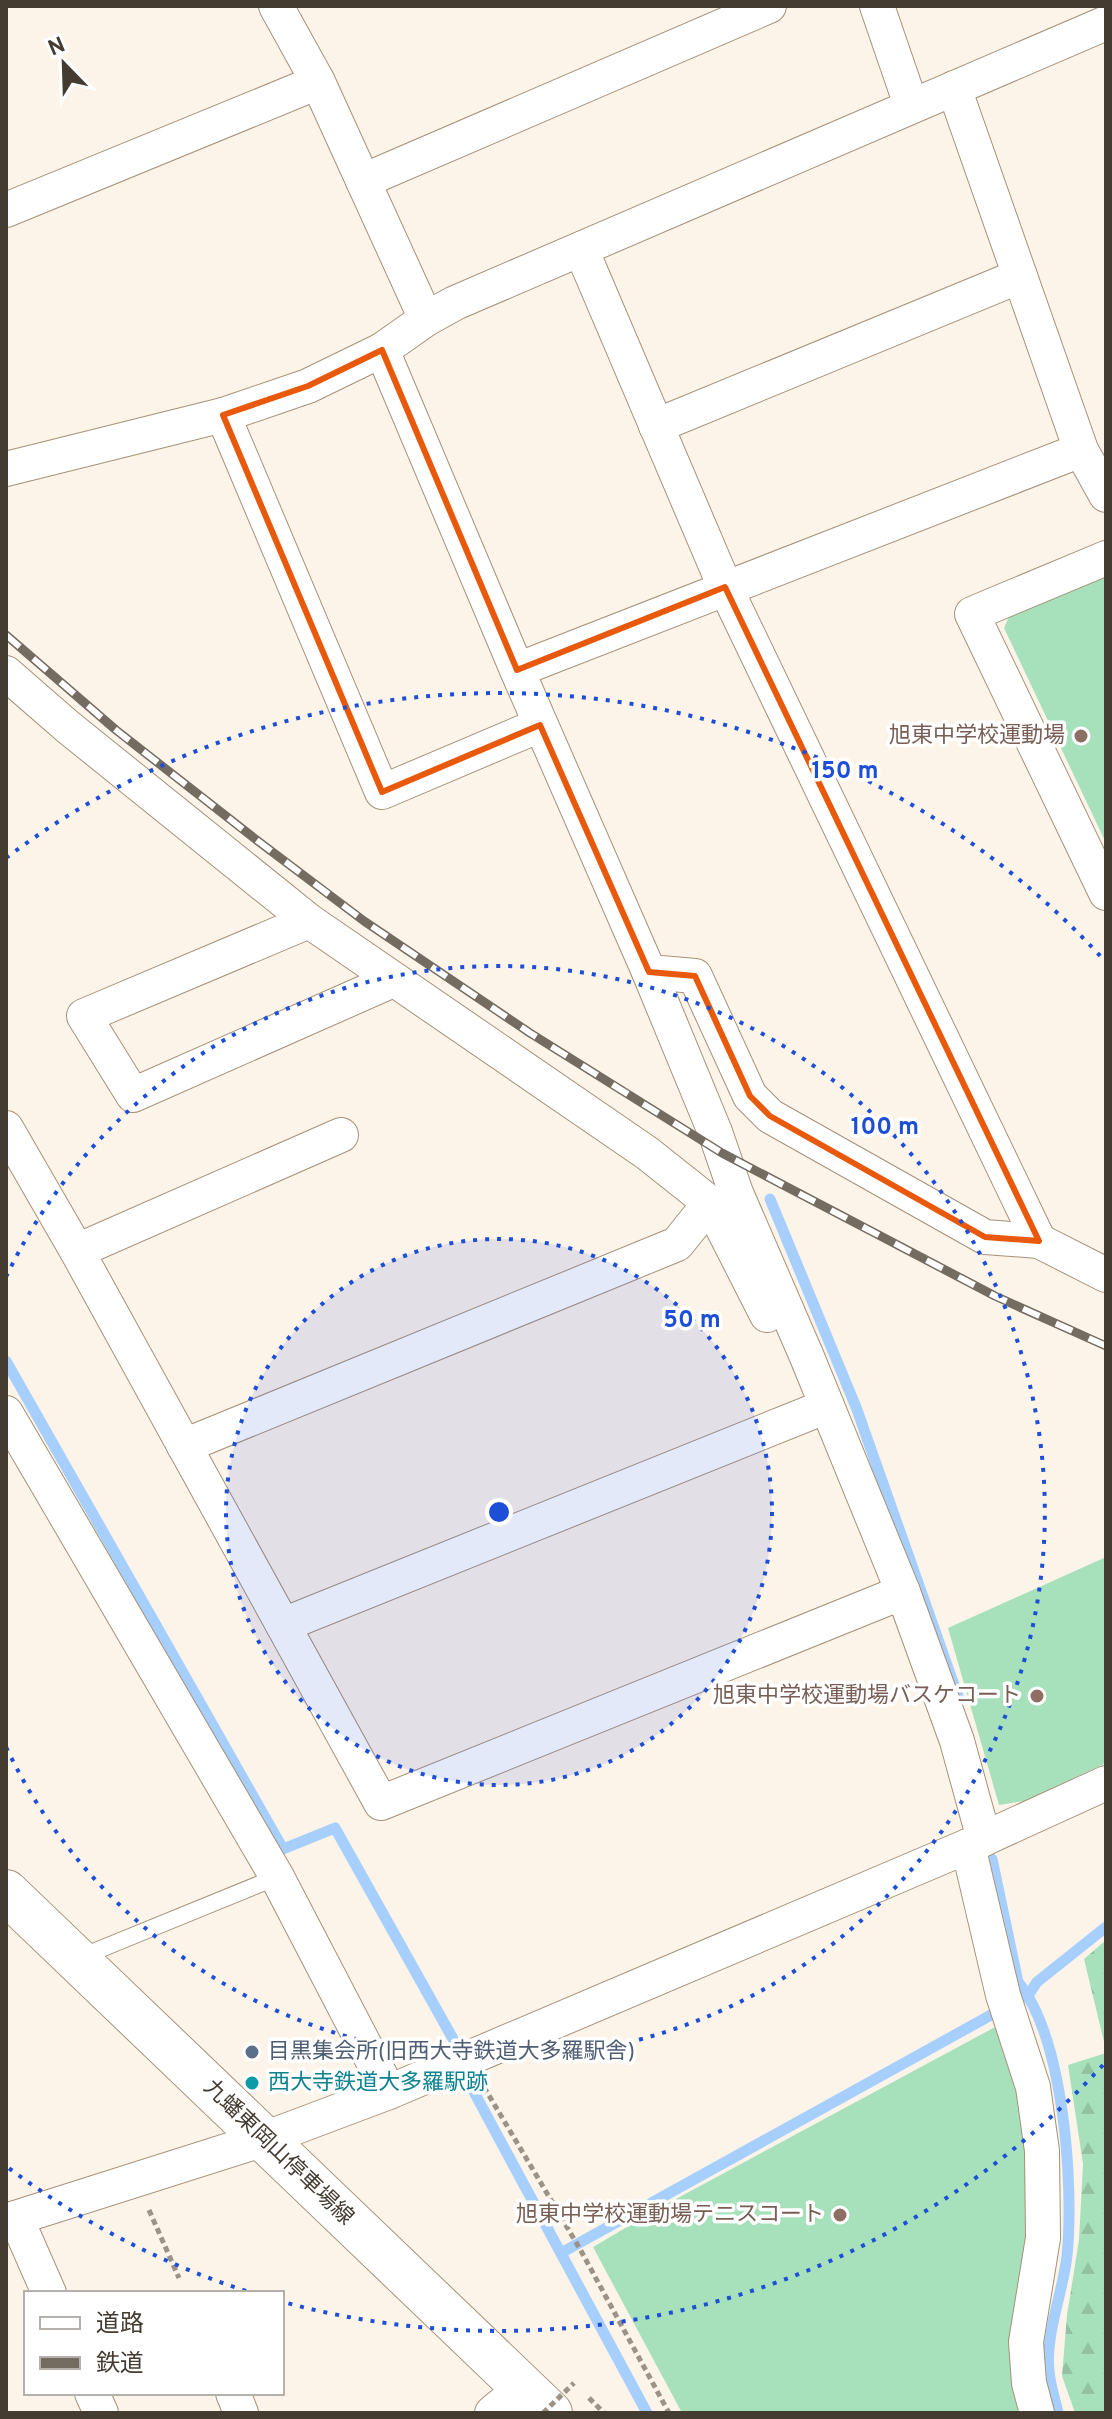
<svg xmlns="http://www.w3.org/2000/svg" width="1112" height="2419" font-family="Overpass,'Noto Sans JP',sans-serif">
<style>
.grass{fill:#a7e1bc}
.forest{fill:url(#forest-firs)}
.lines{fill:none;stroke-linecap:round;stroke-linejoin:round}
.stream{stroke:#a7cffe;stroke-width:11}
.service-casing{stroke:#a59178;stroke-width:18}
.minor-casing{stroke:#a59178;stroke-width:36}
.secondary-casing{stroke:#a59178;stroke-width:46}
.path{stroke:#9b9288;stroke-width:5;stroke-dasharray:6 4;stroke-linecap:butt}
.service{stroke:#fff;stroke-width:16}
.minor{stroke:#fff;stroke-width:34}
.secondary{stroke:#fff;stroke-width:44}
.rail-casing{stroke:#746b61;stroke-width:9}
.rail{stroke:#fff;stroke-width:6;stroke-dasharray:18;stroke-linecap:butt}
.path-bridge{stroke:#9b9288;stroke-width:5;stroke-dasharray:6 4;stroke-linecap:butt}
.marked{fill:none;stroke:#e8590c;stroke-width:6;stroke-linejoin:round}
.ring{fill:none;stroke:#1d4ed8;stroke-width:4;stroke-dasharray:4 8}
.education-dot{fill:#8d6e63;stroke:#fff;stroke-width:3}
.service-dot{fill:#5c6f8a;stroke:#fff;stroke-width:3}
.culture-dot{fill:#0f9aa8;stroke:#fff;stroke-width:3}
.labels{text-anchor:middle;dominant-baseline:central;stroke-width:7;stroke-linejoin:round;paint-order:stroke}
.education-label{font-size:22px;fill:#785e54;stroke:#fff;text-anchor:end}
.service-label{font-size:22px;fill:#4e5e75;stroke:#fff;text-anchor:start}
.culture-label{font-size:22px;fill:#0d838f;stroke:#fff;text-anchor:start}
.street-label{font-size:22px;fill:#443b31;stroke:#fff}
.centre{fill:#1d4ed8;stroke:#fff;stroke-width:4}
.ring-label{font-size:24px;text-anchor:middle;font-weight:bold;fill:#1d4ed8;stroke:#fff;stroke-width:7;stroke-linejoin:round;paint-order:stroke}
</style>
<defs>
<pattern id="forest-firs" width="22" height="20" patternUnits="userSpaceOnUse" patternTransform="scale(2)"><rect width="22" height="20" fill="#a7e1bc"/><path d="M5 1l3.5 6h-7zM16 11l3.5 6h-7z" fill="#91c2a2"/></pattern>
</defs>
<rect width="100%" height="100%" fill="#fdf4e9"/>
<g class="grass">
<path d="M1106 572V843L1004 628 1012 610Z"/>
<path d="M1106 1557V1763L1024 1801 999 1805 948 1628Z"/>
<path d="M997 2026 1012 2065 1032 2176 1020 2413H682L593 2247 661 2207Z"/>
</g>
<g class="forest">
<path d="M1106 1940V2050L1084 1959Z"/>
<path d="M1106 2053V2413H1075L1062 2376 1067 2315 1079 2240 1083 2164 1068 2065Z"/>
</g>
<g class="lines">
<g class="stream">
<path d="M770 1199 856 1407 959 1699"/>
<path d="M6 1361 283 1849 335 1828 457 2046 456 2050"/>
<path d="M992 1859 1018 1982C1064 2038 1074 2184 1067 2256 1063 2292 1045 2335 1049 2371 1050 2385 1055 2399 1058 2413"/>
<path d="M474 2092 647 2413"/>
<path d="M561 2253 1029 1994 1037 1982 1106 1927"/>
</g>
<defs>
<path id="service" d="M81 1957 277 1877"/>
<g id="minor">
<path d="M276 6 318 82"/>
<path d="M877 6 911 105"/>
<path d="M954 88 1081 450 1106 495"/>
<path d="M363 181 769 6"/>
<path d="M6 210 318 82 426 319 382 350"/>
<path d="M581 249 725 587 1039 1241"/>
<path d="M426 319 455 303 1106 23"/>
<path d="M223 415 382 792 540 725"/>
<path d="M656 426 1020 276"/>
<path d="M6 469 223 415 308 386 382 350 517 670 649 972 715 1132 736 1193 807 1357 903 1592 957 1741 984 1839"/>
<path d="M1106 558 972 614 1106 893"/>
<path d="M517 670 1081 450"/>
<path d="M6 673 68 727 309 921 647 1153 710 1203 767 1315"/>
<path d="M309 921 84 1016 133 1095 393 980"/>
<path d="M649 972 695 976 750 1096 770 1116 985 1237 1039 1241 1106 1275"/>
<path d="M6 1128 77 1251 381 1803 903 1592"/>
<path d="M77 1251 341 1135"/>
<path d="M6 1413 277 1877 389 2092"/>
<path d="M184 1446 677 1244 710 1203"/>
<path d="M283 1625 827 1406"/>
<path d="M968 1846 1003 1995 1033 2087 1042 2151 1043 2238 1026 2342 1029 2383 1037 2413"/>
<path d="M16 2218 49 2293"/>
<path d="M6 2221 264 2139 389 2092 968 1846 1106 1783"/>
<path d="M92 2393 101 2413"/>
<path d="M233 2393 241 2413"/>
<path d="M492 2413 523 2387"/>
</g>
<path id="secondary" d="M6 1892 550 2413"/>
</defs>
<use href="#service" class="service-casing"/>
<use href="#minor" class="minor-casing"/>
<use href="#secondary" class="secondary-casing"/>
<g class="path">
<path d="M484 2087 580 2249 669 2413"/>
<path d="M149 2210 179 2278"/>
<path d="M589 2398 604 2413"/>
</g>
<use href="#service" class="service"/>
<use href="#minor" class="minor"/>
<use href="#secondary" class="secondary"/>
<defs>
<path id="rail" d="M6 635 116 730 254 838 364 921 530 1033 722 1153 995 1296 1106 1346"/>
</defs>
<use href="#rail" class="rail-casing"/>
<use href="#rail" class="rail"/>
<path class="path-bridge" d="M543 2413 574 2383"/>
</g>
<path class="marked" d="M382 350 517 670 725 587 1039 1241 985 1237 770 1116 750 1096 695 976 649 972 540 725 382 792 223 415 308 386Z"/>
<circle cx="499" cy="1512" r="273" fill="#1d4ed8" fill-opacity=".12"/>
<g class="ring">
<circle cx="499" cy="1512" r="273"/>
<path d="M6 1277A546 546 0 1 1 6 1747"/>
<path d="M1103 2065A819 819 0 0 1 287 2303M246 2291A819 819 0 0 1 6 2166M6 858A819 819 0 0 1 1103 959"/>
</g>
<g class="education-dot">
<circle cx="1081" cy="736" r="8"/>
<circle cx="1037" cy="1696" r="8"/>
<circle cx="840" cy="2215" r="8"/>
</g>
<circle class="service-dot" cx="252" cy="2052" r="8"/>
<circle class="culture-dot" cx="252" cy="2083" r="8"/>
<g class="labels">
<g class="education-label">
<text x="1065" y="736">旭東中学校運動場</text>
<text x="1021" y="1696">旭東中学校運動場バスケコート</text>
<text x="824" y="2215">旭東中学校運動場テニスコート</text>
</g>
<g class="service-label">
<text x="268" y="2052">目黒集会所(旧西大寺鉄道大多羅駅舎)</text>
</g>
<g class="culture-label">
<text x="268" y="2083">西大寺鉄道大多羅駅跡</text>
</g>
<g class="street-label">
<text transform="translate(278 2153) rotate(44)">九蟠東岡山停車場線</text>
</g>
</g>
<circle cx="499" cy="1512" r="12" class="centre"/>
<g class="ring-label">
<text x="845" y="778">150 m</text>
<text x="885" y="1134">100 m</text>
<text x="692" y="1327">50 m</text>
</g>
<rect width="1112" height="2419" fill="none" stroke="#443b31" stroke-width="16"/>
<rect x="24" y="2291" width="260" height="104" fill="#ffffff" stroke="#b4b1ad" stroke-width="2"/>
<rect x="40" y="2317" width="40" height="12" fill="#ffffff" stroke="#b4b1ad" stroke-width="2"/>
<text x="96" y="2331" font-size="24" fill="#443b31">道路</text>
<rect x="40" y="2357" width="40" height="12" fill="#746b61" stroke="#b4b1ad" stroke-width="2"/>
<text x="96" y="2371" font-size="24" fill="#443b31">鉄道</text>
<g transform="translate(64 64) rotate(337)" stroke="#ffffff" stroke-width="6" paint-order="stroke">
<path d="M0-6L14 30L0 20L-14 30Z" fill="#443b31"/>
<text y="-12" font-size="22" font-weight="bold" text-anchor="middle" fill="#443b31">N</text>
</g>
</svg>
